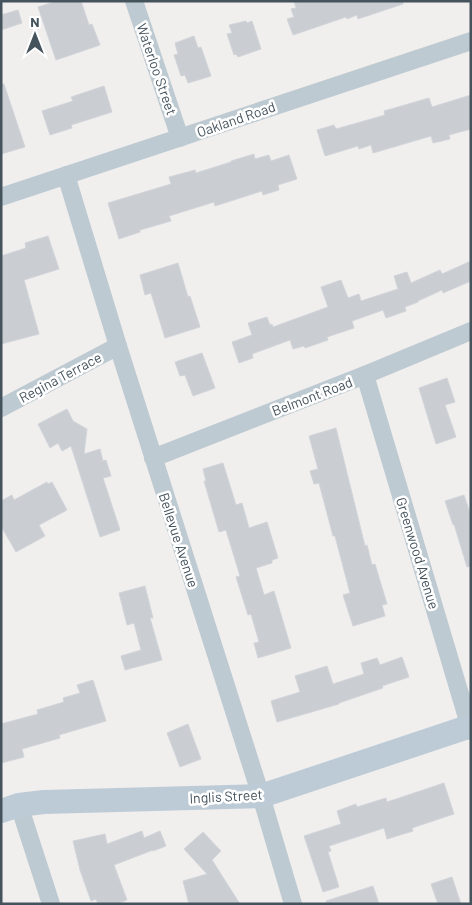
<svg xmlns="http://www.w3.org/2000/svg" width="472" height="905" font-family="Barlow,sans-serif">
<style>
.building{fill:#caced3;stroke:#d1d5da}
.lines{fill:none;stroke-linecap:round;stroke-linejoin:round}
.street{stroke:#bdcad1;stroke-width:18}
.secondary{stroke:#bdcbd6;stroke-width:24}
.labels{text-anchor:middle;dominant-baseline:central;stroke-width:5;stroke-linejoin:round;paint-order:stroke}
.street-label{font-size:14px;fill:#45535d;stroke:#fff}
</style>
<rect width="100%" height="100%" fill="#f1eeee"/>
<g class="building">
<path d="M57 1H81L89 25 92 24 100 45 56 60 38 7Z"/>
<path d="M294 1H403V4L358 19 357 15 347 19 346 17 293 35 287 19 294 17 291 9 296 8Z"/>
<path d="M18 10 22 23 1 30V15Z"/>
<path d="M246 21 247 23 252 21 261 49 238 57 236 54 234 55 227 34 232 33 229 25Z"/>
<path d="M194 36 198 48 201 47 211 76 188 83 185 75 181 76 174 55 178 54 175 43Z"/>
<path d="M1 84H4L25 147 1 154Z"/>
<path d="M104 86 112 112 71 125 72 128 50 135 42 111 73 101 71 97Z"/>
<path d="M471 95V129L449 135 450 139 433 143 431 136 373 153 371 145 359 149 358 146 325 156 317 130 334 125 336 129 385 115 384 111 429 98 432 107Z"/>
<path d="M254 154 255 159 269 155 271 161 289 155 297 179 278 185 279 190 263 195 262 191 215 206 214 202 169 216 171 221 140 230V232L119 239 108 203 171 184 169 177 195 170 196 173 231 162V161Z"/>
<path d="M48 236 59 269 24 280 39 334 1 344V256L26 248 25 243Z"/>
<path d="M471 261V281L443 293 442 290 418 301V302L405 307 406 311 386 318 383 310 352 321 354 328 327 337 328 340 305 348 304 346 293 349 290 340 252 354 253 358 239 363 232 342 252 335 248 323 267 317 270 325 272 324 273 327 328 307 321 287 341 280 348 298 359 294 361 301 398 289 394 276 407 272 411 283 440 270 442 274Z"/>
<path d="M178 263 188 297 190 296 200 327 165 338 151 293 145 295 140 275Z"/>
<path d="M202 353 215 388 193 396 185 375 180 376 175 362Z"/>
<path d="M447 378 455 402 445 405 456 437 436 444 419 388Z"/>
<path d="M67 409 73 421 87 429 84 454 100 449 103 461 106 460 111 476 103 478 120 530 100 537 71 446 62 451 58 443 50 448 38 424Z"/>
<path d="M336 428 365 546 367 545 372 565 375 564 387 604 382 605 385 616 353 626 343 595 350 593 335 536H333L319 483 314 484 310 471 318 469 309 436Z"/>
<path d="M223 463 236 505 242 503 249 528 267 522 278 558 272 560V563L256 568 264 595 274 591 291 648 258 658 254 643 259 642 251 614 248 615 236 577 240 576 226 530 219 532 204 481H206L203 469Z"/>
<path d="M47 482 48 484 52 482 67 510 39 525 45 536 16 552 1 526V501L12 495 14 500Z"/>
<path d="M464 495 471 516V566L467 567 454 524 453 525 445 501Z"/>
<path d="M145 586 153 618H150L162 660 125 670 121 656 141 650 134 623 127 625 119 593Z"/>
<path d="M402 657 409 677 382 686 383 688 339 703V704L277 722 271 701 300 692 295 676 327 666 333 684 364 674 361 663 377 658 380 665Z"/>
<path d="M93 680 106 721 59 735 60 738 22 749 24 757 1 763V724L38 714 37 710 64 702 63 698 80 693 77 685Z"/>
<path d="M188 724 201 759 180 767 167 733Z"/>
<path d="M444 783 454 814 412 828 413 831 387 839 384 828 329 846 331 851 328 852 339 887 323 892 304 836 341 824 337 811 356 804 357 807 386 798 387 802Z"/>
<path d="M142 831 144 838 160 831 166 846 153 851V850L114 865 127 900 116 904H98L96 899 91 901 80 870 73 841 105 834 107 844Z"/>
<path d="M203 832 221 851 212 860 240 904H189L183 881 207 874 184 849Z"/>
<path d="M452 877 461 904H438L431 884Z"/>
<path d="M373 886 379 904H326V901Z"/>
</g>
<g class="lines">
<g class="street">
<path d="M134 1 180 138"/>
<path d="M66 175 118 346 261 796 293 904"/>
<path d="M1 197 471 41"/>
<path d="M365 375 471 731"/>
<path d="M1 408 118 346"/>
<path d="M153 458 365 375 471 331"/>
<path d="M19 805 51 904"/>
</g>
<path class="secondary" d="M1 811 19 805 44 802 261 796 471 726"/>
</g>
<g class="labels">
<g class="street-label">
<text transform="translate(157 69) rotate(71)">Waterloo Street</text>
<text transform="translate(236 119) rotate(-19)">Oakland Road</text>
<text transform="translate(60 377) rotate(-28)">Regina Terrace</text>
<text transform="translate(312 396) rotate(-21)">Belmont Road</text>
<text transform="translate(179 540) rotate(72)">Bellevue Avenue</text>
<text transform="translate(418 553) rotate(73)">Greenwood Avenue</text>
<text transform="translate(226 796) rotate(-3)">Inglis Street</text>
</g>
</g>
<rect width="472" height="905" fill="none" stroke="#45535d" stroke-width="5"/>
<g transform="translate(35 35)" stroke="#ffffff" stroke-width="4" paint-order="stroke">
<path d="M0-4L9 19L0 12L-9 19Z" fill="#45535d"/>
<text y="-8" font-size="14" font-weight="bold" text-anchor="middle" fill="#45535d">N</text>
</g>
</svg>
